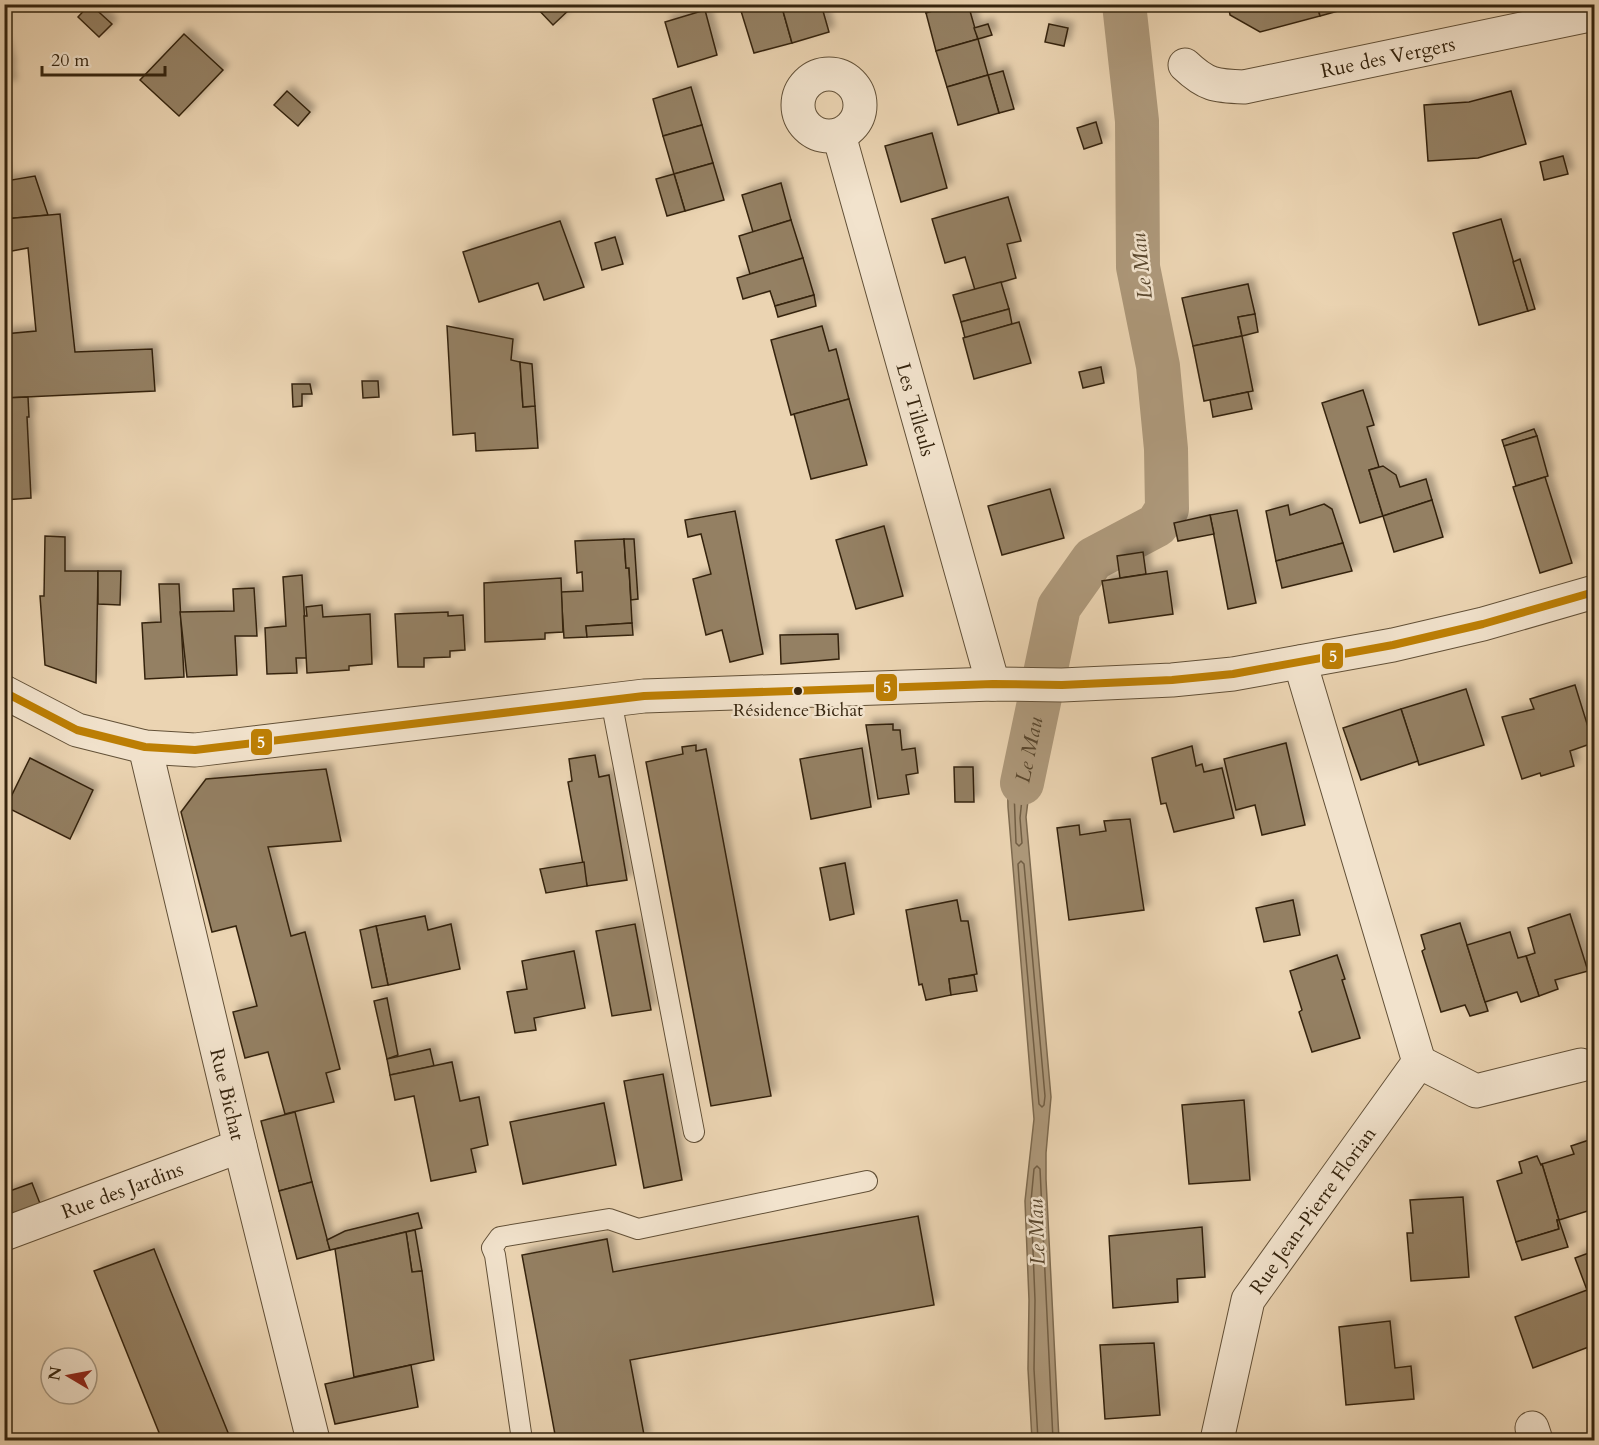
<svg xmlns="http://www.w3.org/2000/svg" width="1599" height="1445" font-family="Cardo,serif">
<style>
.water{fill:#ad987a;stroke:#7d6a4f;stroke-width:1.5}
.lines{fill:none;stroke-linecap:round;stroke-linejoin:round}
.shore{stroke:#715e44;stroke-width:1.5}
.canal{stroke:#ad987a;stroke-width:44}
.building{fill:#948063;stroke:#35240e;stroke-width:1.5;filter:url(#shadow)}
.lane-casing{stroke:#625037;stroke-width:22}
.street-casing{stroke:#625037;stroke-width:35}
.lane{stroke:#f2e3cd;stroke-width:20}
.street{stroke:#f2e3cd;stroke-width:33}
.bus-1-casing{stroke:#f2e3cd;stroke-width:12}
.bus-1{stroke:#bd7f04;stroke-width:8}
.bus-dot{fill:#35240e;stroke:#f2e3cd;stroke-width:2}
.labels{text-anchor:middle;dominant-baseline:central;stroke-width:5;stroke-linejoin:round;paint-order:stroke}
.bus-label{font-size:18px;fill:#35240e;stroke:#f2e3cd}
.street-label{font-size:20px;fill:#35240e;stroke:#f2e3cd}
.water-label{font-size:21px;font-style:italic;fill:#59472e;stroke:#f2e3cd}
.line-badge{stroke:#f2e3cd;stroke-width:2}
.badge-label{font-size:16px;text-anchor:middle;font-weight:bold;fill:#fff}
</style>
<defs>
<filter id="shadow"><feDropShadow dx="5.5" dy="-5.5" stdDeviation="3" flood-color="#0004"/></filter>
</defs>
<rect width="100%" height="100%" fill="#ebd4b2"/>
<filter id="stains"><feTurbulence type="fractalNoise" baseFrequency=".00333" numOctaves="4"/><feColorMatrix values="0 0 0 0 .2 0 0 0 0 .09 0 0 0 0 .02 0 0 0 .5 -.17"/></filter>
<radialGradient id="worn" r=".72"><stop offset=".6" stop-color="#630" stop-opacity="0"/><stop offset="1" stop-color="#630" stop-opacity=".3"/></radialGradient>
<path class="water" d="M1018 725H1045L1031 777 1026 817 1051 1097 1046 1153V1179L1059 1440H1032L1028 1369 1029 1300 1025 1201 1034 1119 1008 807 1007 764Z"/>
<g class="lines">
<g class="shore">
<path d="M1025 731H1035L1037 734 1024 780 1020 818 1022 843 1019 846 1016 843 1013 765 1022 733Z"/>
<path d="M1021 861 1024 864 1045 1096 1044 1105 1042 1107 1039 1104 1019 879 1018 864Z"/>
<path d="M1038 1440 1034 1369 1035 1300 1031 1201 1034 1169 1037 1166 1040 1169 1053 1440"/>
</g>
<path class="canal" id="s1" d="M1022 783 1059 607 1093 559 1157 525 1167 509 1166 449 1158 366 1138 267 1137 121 1124 4"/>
</g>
<g class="building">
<path d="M90 4 112 24 99 37 78 17Z"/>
<path d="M533 4H569L572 7 553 25Z"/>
<path d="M742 4H765L744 10Z"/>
<path d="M765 4H781L792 43 754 53 741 11Z"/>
<path d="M781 4H821L829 32 792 43Z"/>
<path d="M923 4H954L926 13Z"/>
<path d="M954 4H968L978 39 936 51 926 13Z"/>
<path d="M1228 4H1317L1320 16 1260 32 1230 15Z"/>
<path d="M1317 4H1349V8L1320 16Z"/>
<path d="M705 10 717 55 678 67 665 22Z"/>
<path d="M988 24 992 35 978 39 974 28Z"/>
<path d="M1049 24 1068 28 1064 46 1045 42Z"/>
<path d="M184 34 223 70 179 116 140 80Z"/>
<path d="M978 39 988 75 947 87 936 51Z"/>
<path d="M4 44 10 68 4 69Z"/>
<path d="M8 68 11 85 4 86V69Z"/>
<path d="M1003 71 1014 109 999 113 988 75Z"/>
<path d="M988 75 999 113 958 125 947 87Z"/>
<path d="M691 87 702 125 663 136 653 99Z"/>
<path d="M287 91 310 112 298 126 274 105Z"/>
<path d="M1511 91 1526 144 1478 158 1428 161 1424 105 1469 102Z"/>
<path d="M1096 122 1102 143 1084 149 1077 128Z"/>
<path d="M702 125 713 163 674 174 663 136Z"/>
<path d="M932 133 947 188 901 202 885 146Z"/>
<path d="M1563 156 1568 174 1544 180 1540 162Z"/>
<path d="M713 163 724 200 685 211 674 174Z"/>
<path d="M4 172 6 181 35 176 48 215 4 219Z"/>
<path d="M674 174 685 211 667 216 656 179Z"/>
<path d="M781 183 791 220 753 232 742 195Z"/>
<path d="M1008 197 1021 241 1007 244 1016 278 975 290 965 257 945 263 932 219Z"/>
<path d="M60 214 75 352 152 349 155 391 4 398V334L36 331 28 248 7 252 4 240V219Z"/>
<path d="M1501 219 1528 311 1479 325 1453 233Z"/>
<path d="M791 220 803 258 750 274 739 236Z"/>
<path d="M560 221 584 287 544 300 538 283 479 302 463 252Z"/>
<path d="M615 237 623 264 602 270 595 243Z"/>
<path d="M803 258 814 295 775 306 770 291 743 299 737 278Z"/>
<path d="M1520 259 1535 309 1528 311 1513 262Z"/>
<path d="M1001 282 1009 309 961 322 953 295Z"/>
<path d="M1248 284 1255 314 1238 317 1242 336 1193 346 1182 298Z"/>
<path d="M814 295 816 306 778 317 775 306Z"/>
<path d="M1009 309 1012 324 965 338 961 322Z"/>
<path d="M1255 314 1258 332 1242 336 1238 317Z"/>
<path d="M1019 322 1031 363 974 379 963 338Z"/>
<path d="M447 326 513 339 511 360 520 362 523 407 535 406 538 448 476 451 475 433 453 435Z"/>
<path d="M822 326 829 351 836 349 849 399 791 415 771 340Z"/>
<path d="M1242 336 1253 391 1204 401 1193 346Z"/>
<path d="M520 362 532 364 535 406 523 407Z"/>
<path d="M1101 367 1104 383 1083 388 1079 372Z"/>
<path d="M362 381H378L379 397 363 398Z"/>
<path d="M292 384H310L312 394H302V406L293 407Z"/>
<path d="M1363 390 1374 425 1367 427 1379 467 1369 470 1383 516 1360 523 1322 403Z"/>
<path d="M1248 392 1252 409 1213 417 1210 400Z"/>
<path d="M28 397 29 417H27L31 498 4 500V398Z"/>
<path d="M849 399 867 465 811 479 794 414Z"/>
<path d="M1534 429 1537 436 1504 446 1502 440Z"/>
<path d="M1537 436 1548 476 1516 486 1504 446Z"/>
<path d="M1383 466 1396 475 1400 487 1426 479 1432 500 1383 516 1369 470Z"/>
<path d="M1545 477 1572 563 1540 573 1513 487Z"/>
<path d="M1050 489 1064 538 1002 555 988 506Z"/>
<path d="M1432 500 1443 537 1394 552 1383 516Z"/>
<path d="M1324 504 1332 509 1343 543 1276 561 1266 511 1288 505 1290 515Z"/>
<path d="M1237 510 1256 603 1228 609 1210 515Z"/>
<path d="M735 511 763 654 730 662 722 630 706 635 693 579 711 574 701 534 688 537 685 520Z"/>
<path d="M1210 515 1214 534 1178 541 1174 523Z"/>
<path d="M884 526 903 596 856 609 836 540Z"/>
<path d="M45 536 65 537V571H98L96 683 45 665 40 596H44Z"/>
<path d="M624 539 626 568H629L632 623 586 626 587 637 564 638 561 592 583 591 582 572 577 573 575 541Z"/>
<path d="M624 539H634L638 599 631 600 629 568H626Z"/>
<path d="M1343 543 1352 571 1282 588 1276 561Z"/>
<path d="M1143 552 1146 574 1120 578 1117 556Z"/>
<path d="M98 571H121L120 605 98 604Z"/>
<path d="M1167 571 1173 614 1109 623 1102 581Z"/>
<path d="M302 575 307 658H296L297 673 267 674 265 628 286 626 283 577Z"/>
<path d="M561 578 563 632 545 633V639L485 642 484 583Z"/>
<path d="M159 584H179L184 677 145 679 142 623 161 622Z"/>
<path d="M254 588 257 636H235L237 675 187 677 180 612 234 611 233 589Z"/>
<path d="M322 605 323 617 370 614 372 664 349 666V670L307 673 304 616H307L306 607Z"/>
<path d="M448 612V616L463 615 465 650 450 651V657L424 658V667H398L395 614Z"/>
<path d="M632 623 633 635 587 637 586 626Z"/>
<path d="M838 634 839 659 781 664 780 635Z"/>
<path d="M1575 685 1593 743 1570 751 1574 766 1541 776 1540 773 1522 779 1502 717 1534 709 1530 699Z"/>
<path d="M1466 689 1484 745 1419 765 1401 709Z"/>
<path d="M1401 709 1418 761 1361 780 1343 728Z"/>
<path d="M893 724V730H900L902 750 915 748 918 773 906 775 909 794 878 799 866 725Z"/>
<path d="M1286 743 1305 825 1262 835 1255 805 1236 810 1224 759Z"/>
<path d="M696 745V751L706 749 771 1096 711 1106 646 762 683 754 682 747Z"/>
<path d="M1192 746 1196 766 1202 764 1204 772 1222 768 1234 818 1174 832 1166 803 1161 804 1152 758Z"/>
<path d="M862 748 871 807 811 819 800 759Z"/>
<path d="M595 755 599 777 609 775 627 880 587 886 568 782 572 781 569 759Z"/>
<path d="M30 758 93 790 70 839 6 807Z"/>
<path d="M954 767H973L974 802H955Z"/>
<path d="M326 769 341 841 268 847 291 936 305 932 340 1069 326 1073 334 1102 285 1114 268 1052 245 1058 233 1012 257 1006 236 926 212 932 181 812 206 779Z"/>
<path d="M1130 819 1144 910 1069 920 1057 828 1079 825 1080 835 1106 831 1104 821Z"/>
<path d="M584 862 587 886 546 893 540 869Z"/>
<path d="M845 863 854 914 830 920 820 868Z"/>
<path d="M957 900 961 921H968L977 974 949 979 951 995 926 1000 922 984 919 985 906 910Z"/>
<path d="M1293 900 1300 935 1264 942 1256 908Z"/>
<path d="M1570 914 1588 971 1555 980 1558 989 1539 996 1526 956 1535 953 1528 928Z"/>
<path d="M425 916 428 930 451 924 460 969 388 985 376 926Z"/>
<path d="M1460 923 1488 1011 1470 1016 1465 1005 1441 1012 1422 951 1425 949 1421 935Z"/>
<path d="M635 924 651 1010 612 1016 596 931Z"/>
<path d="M376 926 388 985 372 988 360 930Z"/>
<path d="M1510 932 1518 958 1526 956 1539 996 1521 1002 1517 992 1485 1002 1467 945Z"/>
<path d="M574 951 585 1008 534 1018 536 1030 515 1033 507 992 527 989 522 961Z"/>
<path d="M1337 955 1345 979 1342 980 1360 1038 1312 1052 1299 1012 1302 1010 1290 971Z"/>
<path d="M974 975 977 991 951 995 949 979Z"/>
<path d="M387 998 398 1055 387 1059 374 1001Z"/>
<path d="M430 1049 434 1066 390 1075 387 1059Z"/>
<path d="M452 1062 460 1101 479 1097 488 1145 471 1149 476 1172 431 1181 414 1096 395 1100 390 1075Z"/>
<path d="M663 1074 682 1180 644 1188 624 1081Z"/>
<path d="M1244 1100 1250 1180 1189 1184 1182 1105Z"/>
<path d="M604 1103 616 1165 523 1184 510 1122Z"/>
<path d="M295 1112 312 1182 279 1191 261 1121Z"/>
<path d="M1594 1139V1157L1589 1140Z"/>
<path d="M1589 1140 1594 1157V1180L1593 1181 1594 1209 1559 1220 1542 1164 1574 1154 1571 1146Z"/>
<path d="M1537 1156 1541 1165 1542 1164 1559 1220H1557L1559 1229 1516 1242 1497 1181 1522 1173 1519 1162Z"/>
<path d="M312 1182 330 1250 297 1259 279 1191Z"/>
<path d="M32 1183 41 1206 4 1220V1193Z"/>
<path d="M1463 1197 1469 1277 1411 1281 1407 1233H1413L1410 1200Z"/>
<path d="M418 1213 422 1228 330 1250 327 1240 345 1231Z"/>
<path d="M918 1216 934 1305 630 1360 645 1440H556L522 1255 607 1239 613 1272Z"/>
<path d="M1557 1220H1559L1568 1247 1522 1260 1516 1242 1559 1229Z"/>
<path d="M1202 1227 1205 1277 1177 1279 1178 1302 1113 1308 1109 1236Z"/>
<path d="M415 1230 422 1271 412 1272 406 1232Z"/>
<path d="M406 1232 412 1272 422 1271 434 1360 354 1377 335 1249Z"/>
<path d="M154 1249 171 1292 231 1440H162L94 1271Z"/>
<path d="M1594 1251V1287L1587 1290 1575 1258Z"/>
<path d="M1594 1287V1300L1591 1301 1587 1290Z"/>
<path d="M1587 1290 1594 1310V1345L1533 1368 1515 1317Z"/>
<path d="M1390 1321 1395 1368 1411 1366 1414 1399 1346 1405 1339 1327Z"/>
<path d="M1154 1343 1160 1415 1105 1419 1100 1345Z"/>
<path d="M411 1365 418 1407 335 1424 325 1384Z"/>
</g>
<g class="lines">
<defs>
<g id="lane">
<path d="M611 700 694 1132"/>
<path d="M522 1440 495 1255 492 1248 500 1237 609 1219 638 1229 867 1181"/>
</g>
<g id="street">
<path id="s2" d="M1185 65C1206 85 1215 86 1244 87L1594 14"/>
<circle cx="829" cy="105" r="31"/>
<path id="s3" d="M839 135 993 684"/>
<path d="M4 692 77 730 145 747 195 750 644 696 993 684 1062 685 1172 680 1233 674 1393 645 1483 624 1594 592"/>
<path id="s4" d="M145 747 240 1146 313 1440"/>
<path d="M1419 1062 1476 1091 1581 1065"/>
<path id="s5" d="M4 1234 240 1146"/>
<path d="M1532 1428 1536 1440"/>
<path id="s6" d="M1217 1440 1248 1300 1419 1062 1300 662"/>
</g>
</defs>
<use href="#lane" class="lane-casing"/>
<use href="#street" class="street-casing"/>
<use href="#lane" class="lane"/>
<use href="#street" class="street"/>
<defs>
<path id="bus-1" d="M4 692 77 730 145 747 195 750 644 696 993 684 1062 685 1172 680 1233 674 1393 645 1483 624 1594 592"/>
</defs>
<use href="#bus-1" class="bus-1-casing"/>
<use href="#bus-1" class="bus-1"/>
</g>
<circle class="bus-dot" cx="798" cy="691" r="5"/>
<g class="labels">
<g class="bus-label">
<text x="798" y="710">Résidence Bichat</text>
</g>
<g class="street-label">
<text stroke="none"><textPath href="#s2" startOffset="212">Rue des Vergers</textPath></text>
<text stroke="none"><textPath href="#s3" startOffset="285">Les Tilleuls</textPath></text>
<text stroke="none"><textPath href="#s4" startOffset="357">Rue Bichat</textPath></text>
<text stroke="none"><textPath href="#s5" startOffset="126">Rue des Jardins</textPath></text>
<text stroke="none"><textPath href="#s6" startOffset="254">Rue Jean-Pierre Florian</textPath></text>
</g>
<g class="water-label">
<text transform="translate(1142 266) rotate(-96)">Le Mau</text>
<text stroke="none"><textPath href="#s1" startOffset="34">Le Mau</textPath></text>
<text transform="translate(1037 1232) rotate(-92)">Le Mau</text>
</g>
</g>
<g class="line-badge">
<rect x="1321" y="642" width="23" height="28" rx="6" fill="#bd7f04"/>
<rect x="875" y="673" width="23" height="29" rx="6" fill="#bd7f04"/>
<rect x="250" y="728" width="23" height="28" rx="6" fill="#bd7f04"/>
</g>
<g class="badge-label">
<text x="1333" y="662">5</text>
<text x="887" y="693">5</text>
<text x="261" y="748">5</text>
</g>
<rect width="1599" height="1445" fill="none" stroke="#ebd4b2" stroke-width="24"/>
<rect x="6" y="6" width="1587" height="1433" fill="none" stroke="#35240e" stroke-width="3"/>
<rect x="12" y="12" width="1575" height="1421" fill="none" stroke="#35240e" stroke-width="1.5"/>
<g transform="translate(69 1376) rotate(280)"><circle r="28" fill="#f2e3cd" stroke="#a69781" stroke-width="1.5"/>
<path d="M0-4.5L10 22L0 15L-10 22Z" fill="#8f2418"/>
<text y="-9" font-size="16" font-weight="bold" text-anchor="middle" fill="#35240e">N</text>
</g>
<path d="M42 66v9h123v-9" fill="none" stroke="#35240e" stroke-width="3"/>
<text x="51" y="66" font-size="18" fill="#35240e" stroke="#f2e3cd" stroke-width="4.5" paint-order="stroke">20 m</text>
<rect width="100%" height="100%" filter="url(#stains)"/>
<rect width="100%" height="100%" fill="url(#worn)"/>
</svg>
